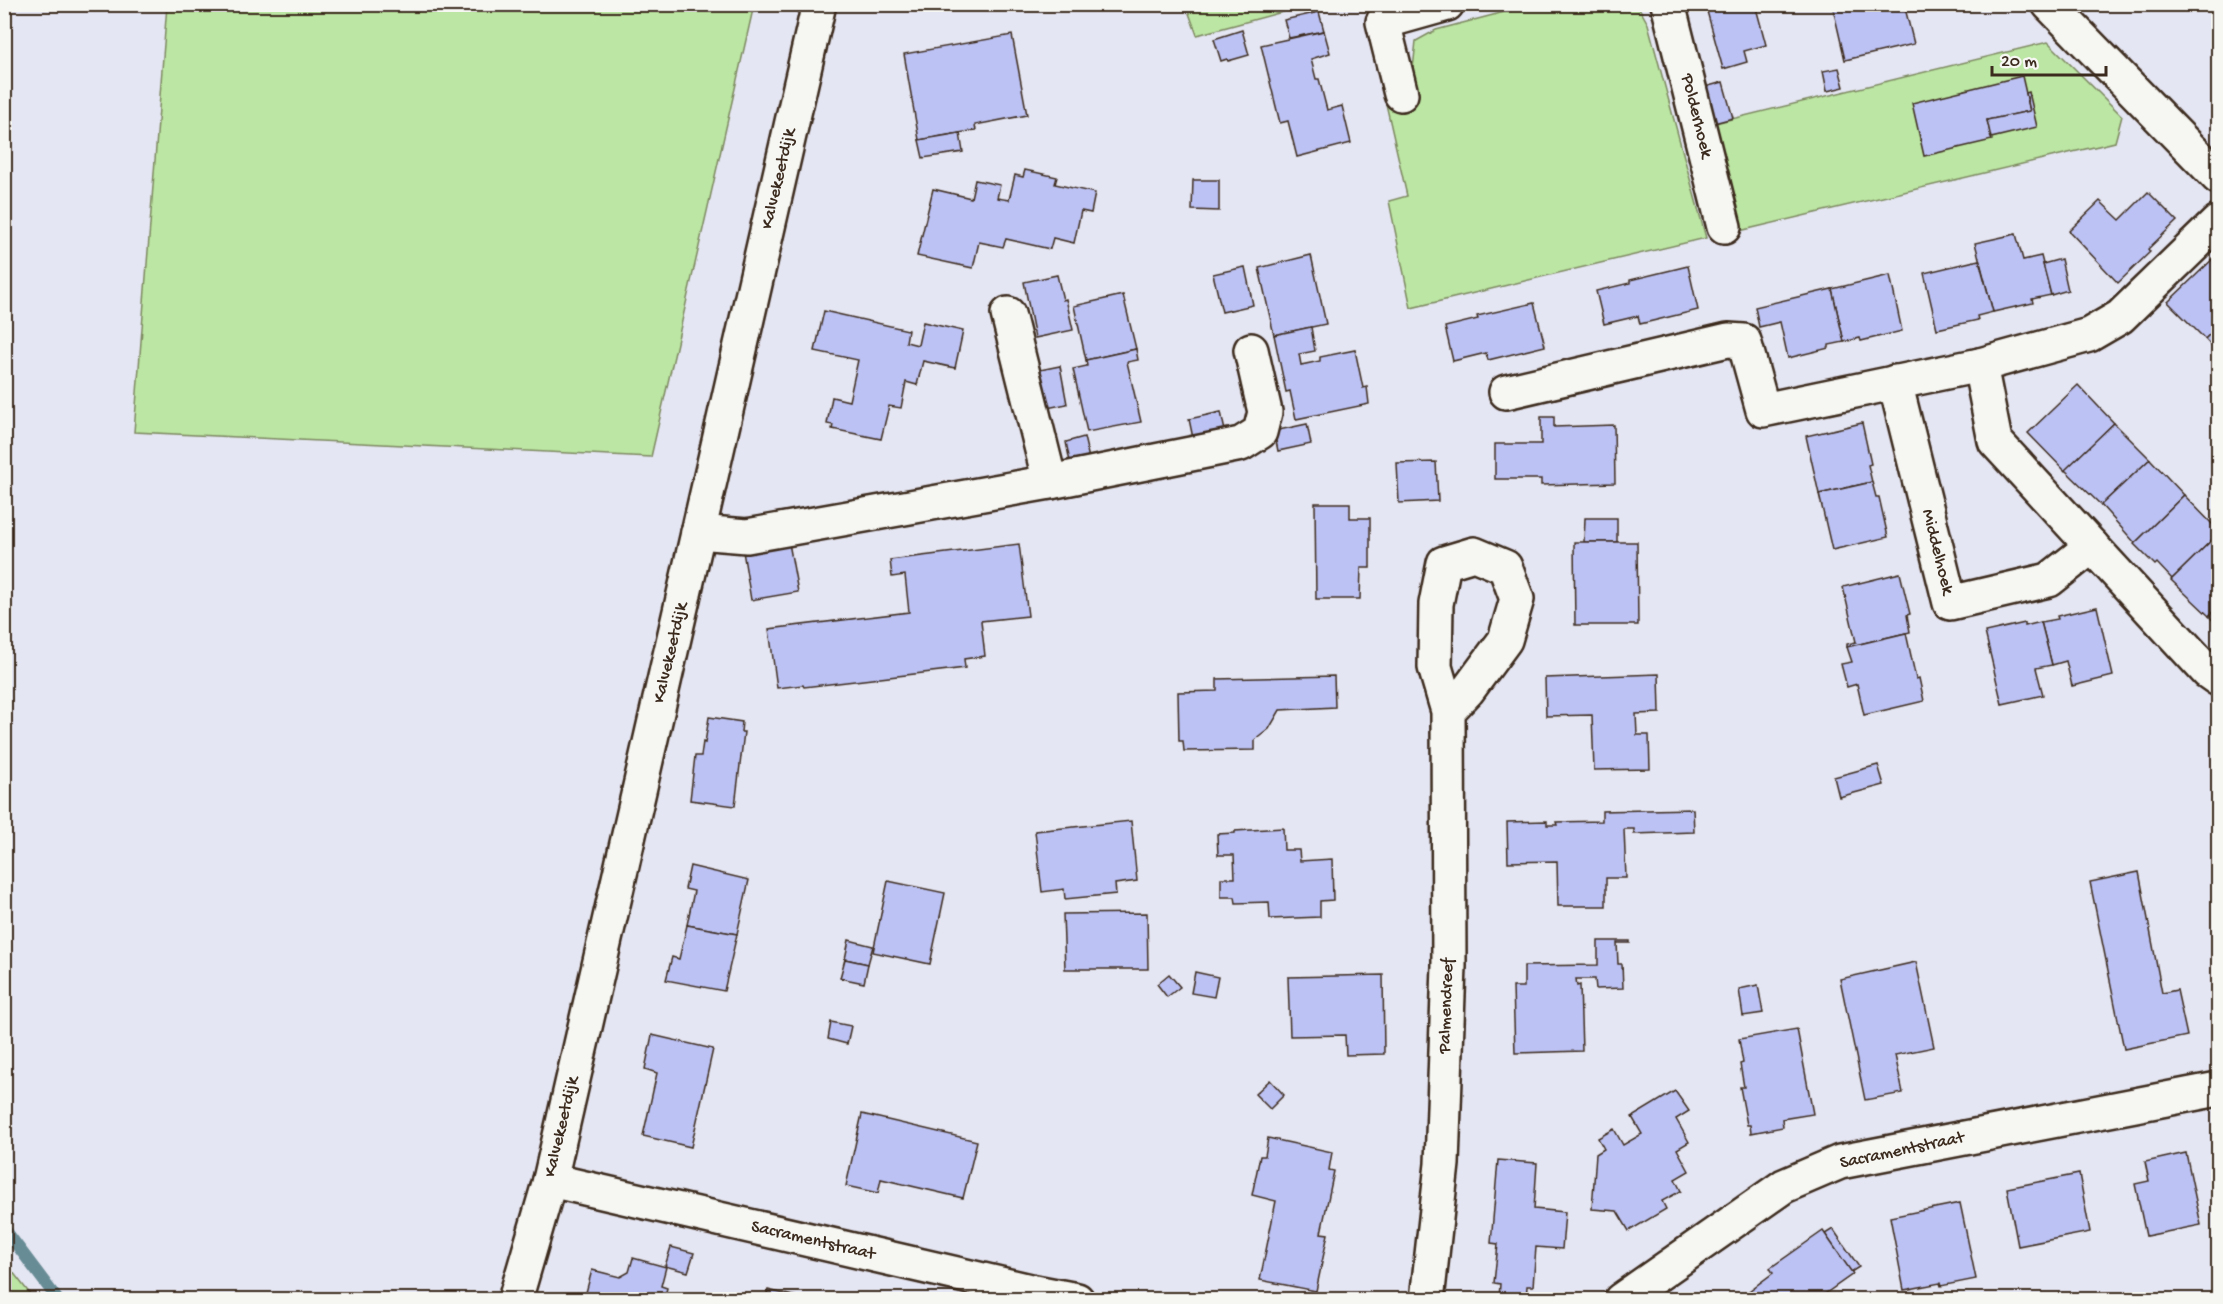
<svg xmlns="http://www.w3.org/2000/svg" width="2223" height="1304" font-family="'Gochi Hand',sans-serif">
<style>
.green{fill:#bce6a3;stroke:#7c8860;stroke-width:1.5}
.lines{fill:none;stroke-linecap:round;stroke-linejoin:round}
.stream{stroke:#678c95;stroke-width:12}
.building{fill:#bcc2f4;stroke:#3b2a1e;stroke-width:1.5}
.minor-casing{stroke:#3b2a1e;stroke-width:38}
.minor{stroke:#f6f6f2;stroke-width:33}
.labels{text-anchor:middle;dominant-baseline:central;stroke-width:5;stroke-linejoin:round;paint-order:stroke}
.street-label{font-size:18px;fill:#3b2a1e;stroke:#f6f6f2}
</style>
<rect width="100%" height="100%" fill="#e5e6f3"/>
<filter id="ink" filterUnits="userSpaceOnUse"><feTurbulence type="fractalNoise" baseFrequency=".0167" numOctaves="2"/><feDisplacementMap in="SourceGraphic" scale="12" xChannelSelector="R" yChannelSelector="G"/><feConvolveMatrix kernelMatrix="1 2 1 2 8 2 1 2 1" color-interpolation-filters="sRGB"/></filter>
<g filter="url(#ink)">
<g class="green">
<path d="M167 5H754L651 457 134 432Z"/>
<path d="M1186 5V4L1309 5 1197 35Z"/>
<path d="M1531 5 1638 6 1648 24 1706 238 1411 308 1389 201 1407 196 1386 104 1418 95 1413 69 1416 41 1436 30Z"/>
<path d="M2048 42 2122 116 2115 142 1735 232 1707 125Z"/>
<path d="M5 1262 34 1299H5Z"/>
</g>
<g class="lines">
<path class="stream" d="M4 1228 58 1300"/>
</g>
<g class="building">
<path d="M1705 4H1755L1766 45 1744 51 1747 62 1723 69Z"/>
<path d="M1832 4H1904L1914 44 1845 60Z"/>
<path d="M1319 12 1324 31 1289 38 1284 20Z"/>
<path d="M1242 30 1249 55 1228 61 1227 59 1221 61 1214 39Z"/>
<path d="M1324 31 1330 53 1311 59 1316 79H1319L1327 110 1342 106 1351 143 1297 157 1288 121 1280 123 1261 45Z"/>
<path d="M1012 35 1027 115 975 125 976 130 919 140 904 54Z"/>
<path d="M1839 68 1844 87 1827 91 1823 71Z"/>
<path d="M2022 76 2030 111 1987 120 1992 140 1924 156 1912 103Z"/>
<path d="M1723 82 1733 118 1714 123 1705 87Z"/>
<path d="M2029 92 2037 127 1991 138 1987 120 2030 111 2026 93Z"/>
<path d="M960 133 963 152 923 158 919 140Z"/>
<path d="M1025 170 1057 177 1055 184 1095 193 1091 213 1081 211 1074 243 1053 238 1050 249 1006 239 1003 247 979 242 973 268 917 256 933 189 971 198 975 180 1000 185 997 198 1009 200 1015 175 1023 177Z"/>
<path d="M1193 180H1219V211L1192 210Z"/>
<path d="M2148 192 2177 221 2148 249 2150 252 2118 283 2069 231 2100 201 2120 220Z"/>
<path d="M2016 234 2023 260 2041 256 2051 295 2032 299 2033 303 1993 312 1975 243Z"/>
<path d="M2218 254V326L2205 339 2168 302Z"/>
<path d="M1311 255 1326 324 1274 335 1259 268Z"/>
<path d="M2061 259 2068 290 2051 295 2043 264Z"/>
<path d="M1979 260 1993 312 1977 316 1978 320 1937 329 1924 273Z"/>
<path d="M1688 266 1698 310 1640 324 1638 316 1604 324 1596 291 1630 283V280Z"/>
<path d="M1245 267 1253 305 1222 312 1213 274Z"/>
<path d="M1057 275 1063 300 1066 299 1073 330 1035 338 1024 282Z"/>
<path d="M1890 275 1902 331 1861 341 1860 338 1844 342 1832 289Z"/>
<path d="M1832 289 1844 342 1829 345V348L1788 358 1780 322 1759 327 1755 307Z"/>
<path d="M1123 295 1136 349 1086 360 1074 306Z"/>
<path d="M1534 303 1545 346 1488 360 1486 353 1453 361 1445 327 1478 319 1477 316Z"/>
<path d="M824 311 908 330 906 342 918 345 923 322 963 331 955 368 923 361 917 385 906 382 901 408 889 406 881 439 832 429 833 425 827 424 832 397 849 401 858 360 815 351Z"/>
<path d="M2218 326V353L2205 339Z"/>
<path d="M1311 327 1315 351 1299 354 1301 365 1320 361V357L1355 350 1363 388 1367 387 1369 404 1296 419 1290 391 1286 392 1274 335Z"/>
<path d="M1136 349 1138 360 1127 362 1141 422 1087 432 1073 369 1087 366 1086 360Z"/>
<path d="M1060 366 1067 404 1037 410 1030 372Z"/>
<path d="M2078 385 2114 423 2065 471 2028 433Z"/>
<path d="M1221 412 1226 436 1194 443 1189 419Z"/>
<path d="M1541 417H1554V427L1614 425 1615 483 1541 485V479H1495V444H1541Z"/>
<path d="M1862 423 1871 464 1868 465 1872 482 1819 494 1806 436Z"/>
<path d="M2114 423 2150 459 2101 505 2065 470Z"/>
<path d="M1307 424 1311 444 1278 451 1274 431Z"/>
<path d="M1084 437 1090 463 1071 467 1066 442Z"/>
<path d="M2150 459 2184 495 2135 543 2101 505Z"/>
<path d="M1436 462 1438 501 1399 503 1397 463Z"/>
<path d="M1872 482 1876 497H1879L1888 537 1832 550 1819 494Z"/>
<path d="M2184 495 2218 530V534L2172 579 2157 563 2155 565 2134 544Z"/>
<path d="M1315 503H1350V518H1370V568H1361L1360 599H1316Z"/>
<path d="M1585 518H1617V542H1584Z"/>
<path d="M2218 534V607L2209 616 2171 580Z"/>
<path d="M1574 542H1637L1638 625H1575Z"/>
<path d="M789 543 798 592 751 600 743 551Z"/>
<path d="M1019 544 1028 616 981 621 985 656 964 659 965 668 804 687 803 685 777 688 769 629 909 612 905 575 892 577 890 560Z"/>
<path d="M1900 573 1910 614 1907 615 1910 632 1847 647V644L1856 642 1843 587Z"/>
<path d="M2097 607 2113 676 2072 686 2066 661 2052 665 2041 622 2058 619 2057 616Z"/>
<path d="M2218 607V626L2209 616Z"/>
<path d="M2041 622 2052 665 2036 668 2043 695 2002 704 1985 632 2025 623V626Z"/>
<path d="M1906 633 1916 679 1919 678 1924 701 1864 715 1857 684 1847 687 1841 664 1852 662 1847 647Z"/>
<path d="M1659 674 1660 713 1636 714 1637 735H1649L1650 769 1594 770 1592 715 1546 716 1545 678Z"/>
<path d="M1334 676 1335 707 1280 710 1269 729 1255 740V750L1184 751 1183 741H1179L1178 692 1217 691V679Z"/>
<path d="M709 717 742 722 741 732H744L735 806 690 800 695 756H701L703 742 705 743Z"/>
<path d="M1878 765 1884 785 1839 797 1834 777Z"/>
<path d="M1693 809 1694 832 1634 834V829H1624L1626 878H1606V906H1558L1557 861 1508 862 1507 822 1547 821V825H1557L1556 822 1602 821V811Z"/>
<path d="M1131 821 1137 881 1115 884 1116 894 1065 899 1064 889 1042 892 1035 831Z"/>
<path d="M1283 828 1284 850H1299L1300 861 1332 859 1333 900 1320 901V917L1270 919 1269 902 1236 903 1235 897H1221V878H1235L1234 855H1218L1217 834 1235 833V831Z"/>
<path d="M690 866 749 880 737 934 687 925 694 891 685 889Z"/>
<path d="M2139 872 2162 993 2177 990 2187 1036 2124 1049 2090 882Z"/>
<path d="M888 881 945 893 930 964 873 952Z"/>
<path d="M1147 913 1148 969H1065L1063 914Z"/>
<path d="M687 925 737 934 724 991 666 980 672 957 679 959Z"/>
<path d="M849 940 873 946 868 964 845 959Z"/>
<path d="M1598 941H1630V943H1617L1618 964H1622L1623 988 1596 989 1595 979H1576L1577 986 1580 985 1582 1051 1515 1053 1513 987H1524V966L1598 965Z"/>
<path d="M845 959 868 964 864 983 840 978Z"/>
<path d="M1916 962 1934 1047 1895 1055 1903 1093 1865 1100 1840 979Z"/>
<path d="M1195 972 1218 977 1214 997 1191 993Z"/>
<path d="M1169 974 1180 987 1167 997 1157 984Z"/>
<path d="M1383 975 1384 1054 1346 1055 1345 1035 1290 1036 1288 977Z"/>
<path d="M1758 985 1763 1013 1743 1016 1739 989Z"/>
<path d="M831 1022 851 1026 847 1044 828 1039Z"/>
<path d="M1797 1029 1813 1114 1782 1119 1783 1127 1751 1133 1750 1125H1747L1740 1087H1744L1740 1064 1743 1063 1739 1039Z"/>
<path d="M652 1035 713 1049 691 1147 643 1136 657 1073 645 1069Z"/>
<path d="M1270 1080 1284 1095 1270 1109 1255 1094Z"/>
<path d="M1675 1091 1689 1111 1676 1119 1689 1142 1677 1149 1689 1171 1675 1179 1681 1191 1662 1201 1666 1209 1629 1231 1617 1211 1592 1209 1596 1154 1604 1149 1598 1138 1614 1129 1623 1145 1642 1134 1632 1117Z"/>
<path d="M862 1114 977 1141 963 1198 881 1179 878 1193 846 1186Z"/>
<path d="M1268 1138 1332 1152 1329 1170 1334 1171 1321 1233 1328 1234 1316 1291 1260 1280 1276 1201 1252 1195 1260 1156H1265Z"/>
<path d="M2186 1153 2201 1225 2146 1236 2135 1184 2149 1181 2145 1162Z"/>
<path d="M1498 1160 1537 1163 1534 1209 1565 1212 1562 1249 1536 1247 1533 1286H1527L1526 1300 1499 1298 1500 1284 1494 1283 1498 1244 1491 1243Z"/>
<path d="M2079 1174 2090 1232 2018 1246 2007 1188Z"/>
<path d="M1960 1203 1976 1279 1941 1286 1940 1283 1904 1290 1890 1217Z"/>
<path d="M1833 1229 1859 1267 1851 1272 1825 1234Z"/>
<path d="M1823 1231 1853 1274 1822 1296 1824 1300H1749L1745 1294 1773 1273 1770 1268Z"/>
<path d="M671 1247 694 1253 688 1272 665 1266Z"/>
<path d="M633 1258 666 1267 661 1286 667 1288 664 1300H584L592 1270 620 1277 629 1272Z"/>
<path d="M768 1290 810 1300H765Z"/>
</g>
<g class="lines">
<defs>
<g id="minor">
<path d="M1668 4 1724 227"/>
<path d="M2049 4 2218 177"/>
<path d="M1401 94 1383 22 1447 4"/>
<path d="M1008 314 1050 482"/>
<path d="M1980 365 1995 441 2208 672 2218 679"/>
<path d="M1895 382 1950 603 2049 580 2092 546"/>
<path d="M1506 392 1728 340 1744 341 1763 410 1980 365 2089 335 2120 317 2218 222"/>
<path d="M698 532 747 536 1050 482 1241 444 1260 432 1265 412 1251 350"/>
<path d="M550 1180 1035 1292 1077 1300"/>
<path d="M515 1300 550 1180 819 4"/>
<path d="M1427 1300 1442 1164 1449 966 1448 711 1435 667 1436 604 1444 563 1474 554 1505 567 1517 599 1505 640 1468 690 1448 711"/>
<path d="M1621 1300 1784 1186 1840 1162 2218 1089"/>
</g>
</defs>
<use href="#minor" class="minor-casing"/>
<use href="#minor" class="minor"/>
</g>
</g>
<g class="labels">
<g class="street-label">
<text transform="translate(1696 116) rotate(76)">Polderhoek</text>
<text transform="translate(779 179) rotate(-77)">Kalvekeetdijk</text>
<text transform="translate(1937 552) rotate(76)">Middelhoek</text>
<text transform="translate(671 653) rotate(-77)">Kalvekeetdijk</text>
<text transform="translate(1447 1006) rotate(-88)">Palmendreef</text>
<text transform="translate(562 1127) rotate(-77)">Kalvekeetdijk</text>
<text transform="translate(1902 1151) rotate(-12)">Sacramentstraat</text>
<text transform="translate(813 1241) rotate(13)">Sacramentstraat</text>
</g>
</g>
<rect width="2223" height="1304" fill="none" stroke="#f6f6f2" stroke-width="24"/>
<rect x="12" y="12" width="2199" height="1280" fill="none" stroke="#3b2a1e" stroke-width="2" filter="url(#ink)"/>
<path d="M1992 66v9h114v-9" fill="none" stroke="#3b2a1e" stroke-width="3"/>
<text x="2001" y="66" font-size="18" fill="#3b2a1e" stroke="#f6f6f2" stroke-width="4.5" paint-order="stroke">20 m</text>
</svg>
